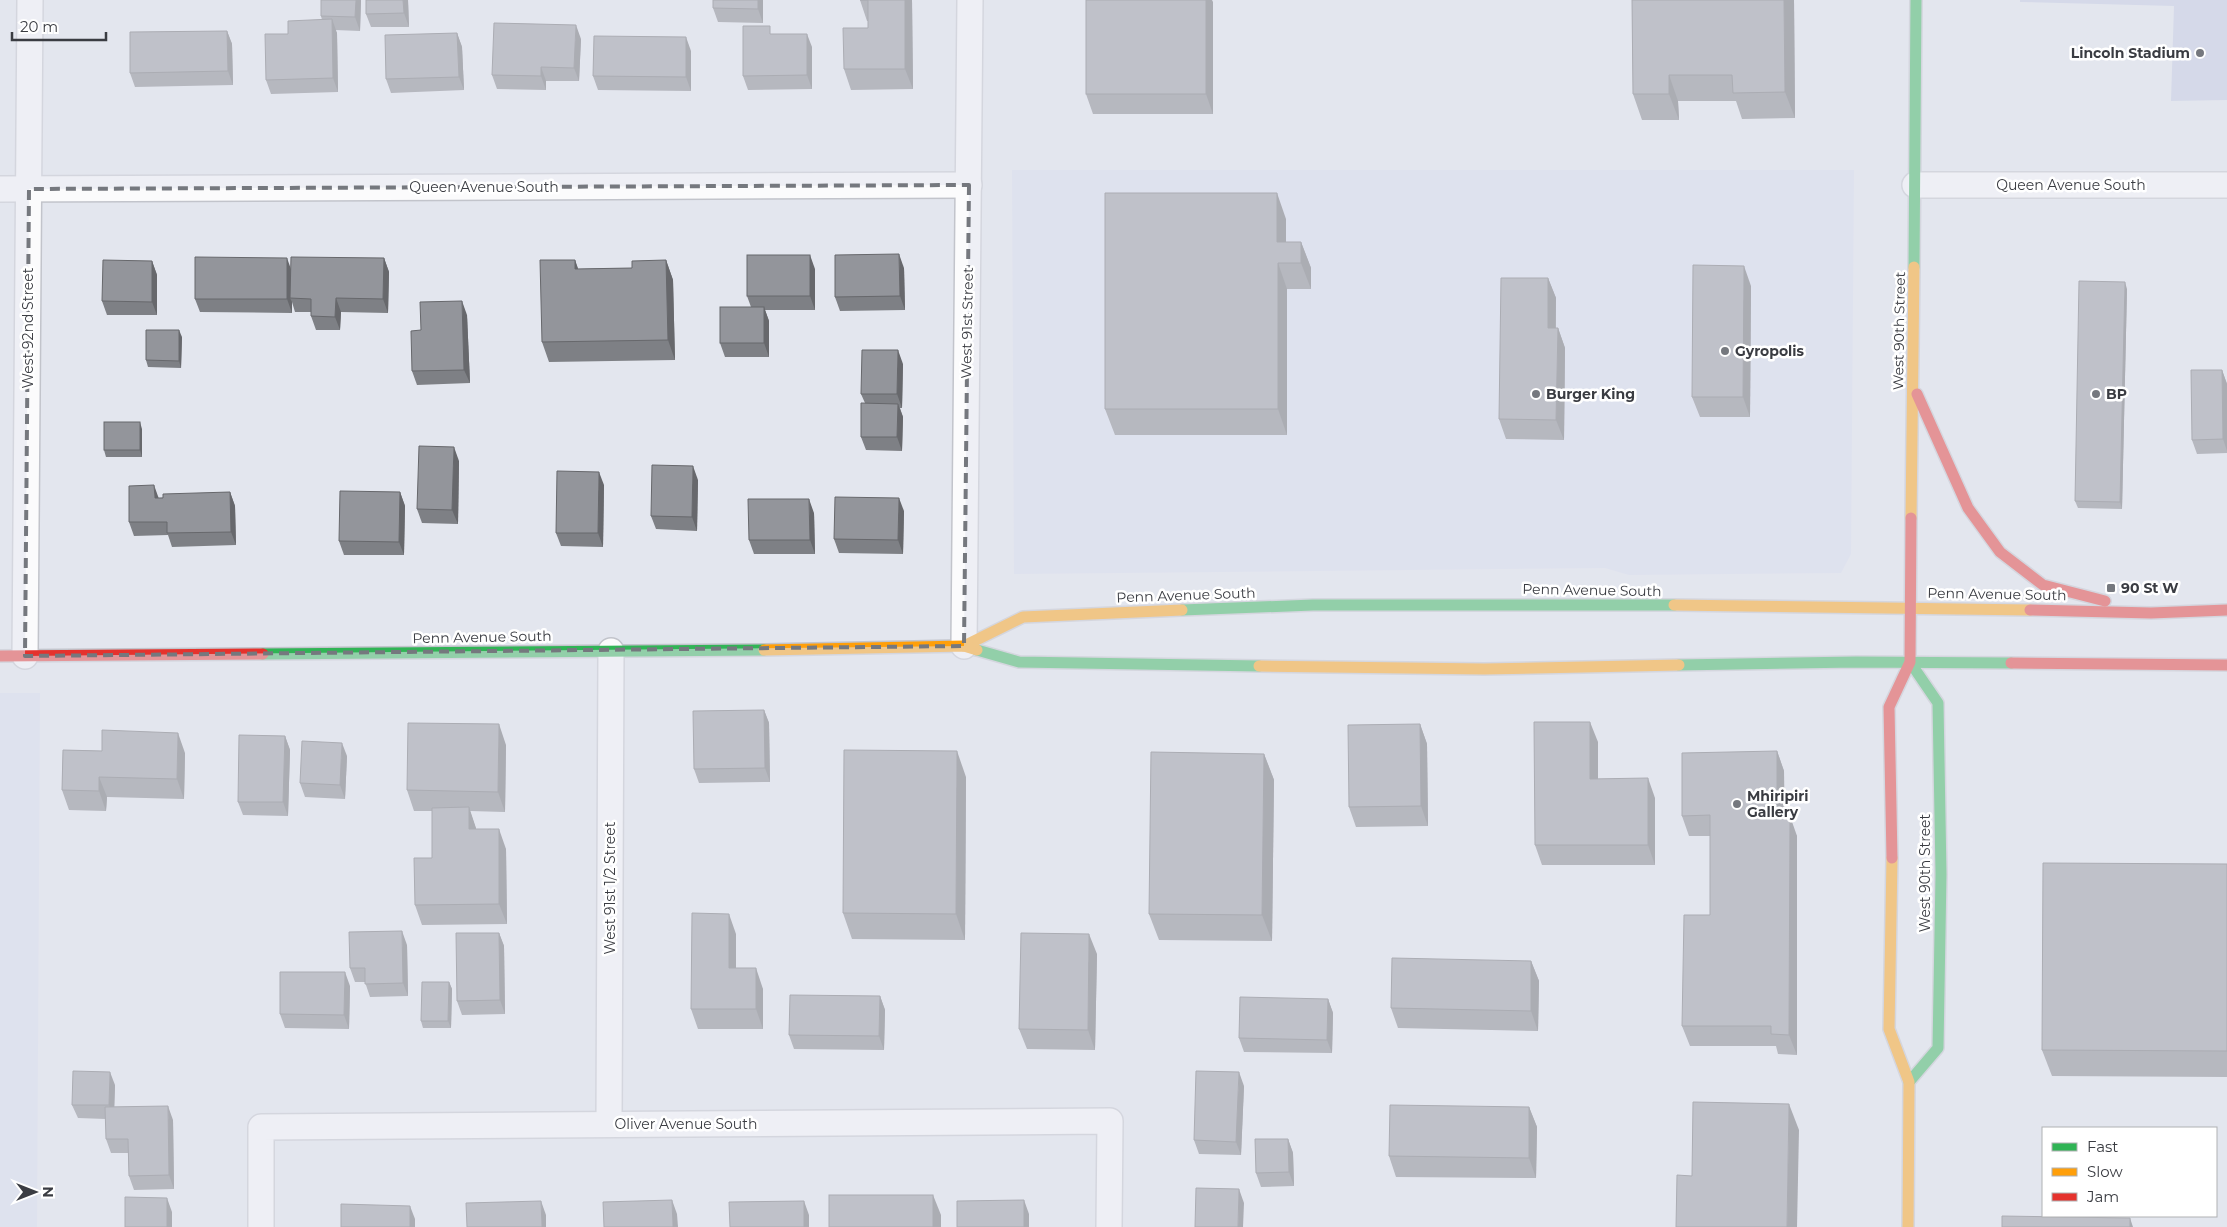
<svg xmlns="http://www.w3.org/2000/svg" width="2227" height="1227" font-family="Montserrat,sans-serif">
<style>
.built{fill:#d8dded}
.green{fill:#c3cbe2}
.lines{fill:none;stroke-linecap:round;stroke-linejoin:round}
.street-casing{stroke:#c2c4cb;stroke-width:28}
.fast-casing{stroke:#c2c4cb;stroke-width:14}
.slow-casing{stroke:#c2c4cb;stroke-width:14}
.jam-casing{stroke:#c2c4cb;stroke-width:14}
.street{stroke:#fbfbfc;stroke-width:25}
.fast{stroke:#30b455;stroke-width:11}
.slow{stroke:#ff9f0a;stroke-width:11}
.jam{stroke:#e5322d;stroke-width:11}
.wall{fill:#7e8085}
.shaded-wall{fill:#67686c}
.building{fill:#93959b;stroke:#67686c}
.marked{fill:none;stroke:#75787e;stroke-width:4;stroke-dasharray:10 6;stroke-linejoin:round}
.poi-dot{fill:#75787e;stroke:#fff;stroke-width:2}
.labels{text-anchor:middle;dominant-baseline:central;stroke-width:5;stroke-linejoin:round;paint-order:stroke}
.poi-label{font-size:14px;font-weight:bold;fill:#3a3c42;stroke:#fff;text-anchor:start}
.street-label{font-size:14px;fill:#3a3c42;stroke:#fff}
</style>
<rect width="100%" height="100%" fill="#e3e6ee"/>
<g class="built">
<path d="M1012 170H1854L1851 554 1841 573 1629 575 1605 568 1014 574Z"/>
<path d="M0 693H40L37 1227H0Z"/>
</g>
<path class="green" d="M2020 0H2227V100L2171 101 2174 6 2020 2Z"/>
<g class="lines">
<defs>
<g id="street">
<path d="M1915 185H2227"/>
<path d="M0 189 969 185"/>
<path d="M964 646 970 0"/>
<path d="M25 656 30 0"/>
<path d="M609 1124 611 651"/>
<path d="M261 1227V1127L1110 1121 1109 1227"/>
</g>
<g id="fast">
<path d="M1914 267 1916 0"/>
<path d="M1182 610 1313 605H1674"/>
<path d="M977 650 1019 662 1259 666"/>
<path d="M263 654 764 650"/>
<path d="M1679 665 1856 662 2011 663"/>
<path d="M1909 1082 1938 1048 1941 874 1938 703 1910 662"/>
</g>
<g id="slow">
<path d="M1911 518 1914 267"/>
<path d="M1674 605 2030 610"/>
<path d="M964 646 1023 617 1182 610"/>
<path d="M764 650 964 646 977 650"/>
<path d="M1259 666 1484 669 1679 665"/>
<path d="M1892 858 1889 1029 1909 1082 1908 1227"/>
</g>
<g id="jam">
<path d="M1917 394 1968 508 2000 552 2043 585 2105 601"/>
<path d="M2030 610 2151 613 2227 610"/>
<path d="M0 656 263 654"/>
<path d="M2011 663 2227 665"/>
<path d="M1892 858 1889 707 1910 662 1911 518"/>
</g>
</defs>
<use href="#street" class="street-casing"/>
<use href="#fast" class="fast-casing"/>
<use href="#slow" class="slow-casing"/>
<use href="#jam" class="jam-casing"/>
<use href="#street" class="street"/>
<use href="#fast" class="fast"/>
<use href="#slow" class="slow"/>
<use href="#jam" class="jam"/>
</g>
<g class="wall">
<path d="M361 0 360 31 335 30 337 33 338 92 271 94 266 80 322 20 321 16Z"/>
<path d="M408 0 409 27H371L366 14Z"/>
<path d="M763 0V23L718 22 713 8Z"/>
<path d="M860 0H912L913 89 851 90 844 69 868 28V21H867Z"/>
<path d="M1086 0H1212L1213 114H1093L1086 94Z"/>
<path d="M1632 0H1794L1795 118 1742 119 1736 101H1678L1679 120H1642L1633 94Z"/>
<path d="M227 31 232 44 233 85 135 87 130 73Z"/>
<path d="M457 33 462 47 464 90 391 93 386 79Z"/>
<path d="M773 34 812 47V89L748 90 743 76Z"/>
<path d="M581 39 579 81H546V90L497 89 492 75Z"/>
<path d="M691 51V91L598 90 593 76Z"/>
<path d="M1286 219V242H1301L1311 268V289H1287V435H1115L1105 409Z"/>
<path d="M384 258 389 272 388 313 341 312 340 330H316L311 316V312H295L292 302V313L200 312 195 299 291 269Z"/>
<path d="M575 260 578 269 632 268 666 260 673 280 675 360 549 362 542 342Z"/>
<path d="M152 261 157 275V315H107L102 301Z"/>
<path d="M904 268 905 310 840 311 835 297Z"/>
<path d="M815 269V310H765L769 321V357H725L720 343 751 307 747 296Z"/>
<path d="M1548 278 1556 298V328H1558L1565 348 1564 440 1506 439 1499 419Z"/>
<path d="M1751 286 1750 417H1700L1692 397Z"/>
<path d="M2127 289 2122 509 2078 508 2075 501Z"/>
<path d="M467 315 470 383 417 385 412 371 421 330Z"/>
<path d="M182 337 181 368 148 367 146 360Z"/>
<path d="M903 364 902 408H900L903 417 902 451 866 450 861 437 865 403 861 394Z"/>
<path d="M2222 370 2227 384V453L2197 454 2192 440Z"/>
<path d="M142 429V457H106L104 450Z"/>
<path d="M459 461 458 524 422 523 417 509Z"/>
<path d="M698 480 697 531 656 529 651 516Z"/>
<path d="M604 485 603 547 561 546 556 533Z"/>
<path d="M230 492 235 506 236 545 172 547 168 535 134 536 129 522 159 498Z"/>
<path d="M400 492 405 506 404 555H344L339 541Z"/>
<path d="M904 511 903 554 839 553 834 539Z"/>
<path d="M814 513 815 554H754L749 540Z"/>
<path d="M764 710 769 723 770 782 699 783 694 769Z"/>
<path d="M1420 724 1427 744 1428 826 1356 827 1349 807Z"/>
<path d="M285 736 290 750 288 816 243 815 238 802Z"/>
<path d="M1598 742V779L1655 798V865H1542L1535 845Z"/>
<path d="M506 745 505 812 470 811 476 829 506 849 507 924 422 925 415 905 432 858V811H414L407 790Z"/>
<path d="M63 750 185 753 184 799 107 797 106 811 69 810 62 790Z"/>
<path d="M1777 751 1784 771V816L1797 836V1055L1778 1054 1776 1046H1690L1682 1026 1710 915V836H1689L1682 816Z"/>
<path d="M1264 754 1274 780 1272 941 1159 940 1149 914Z"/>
<path d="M347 756 345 799 305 797 300 783Z"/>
<path d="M966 777 965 940 852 939 843 913Z"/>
<path d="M2227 864V1077L2052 1076 2042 1050Z"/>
<path d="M499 933 504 946 505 1014 462 1015 457 1001Z"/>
<path d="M736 934V968L763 989V1029H698L691 1009Z"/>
<path d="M407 945 408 996 370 997 365 982H355L350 968Z"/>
<path d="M1097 954 1095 1050 1027 1049 1019 1029Z"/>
<path d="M1531 961 1539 981 1538 1031 1398 1028 1391 1008Z"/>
<path d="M449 982 452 989 451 1028H423L421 1021Z"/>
<path d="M350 986 349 1029 285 1028 280 1014Z"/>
<path d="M880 996 885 1010 884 1050 794 1049 789 1035Z"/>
<path d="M1328 999 1333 1013 1332 1053 1244 1052 1239 1038Z"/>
<path d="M115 1085 114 1107 173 1120 174 1189 134 1190 129 1176 128 1153H111L106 1139V1119L78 1118 72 1105Z"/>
<path d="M1244 1086 1241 1155 1199 1154 1194 1140Z"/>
<path d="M1529 1107 1537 1127 1536 1178 1396 1177 1389 1156Z"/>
<path d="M1288 1139 1293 1153 1294 1186 1261 1187 1256 1173Z"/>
</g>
<g class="shaded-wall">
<path d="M356 0H361L360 31 355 17Z"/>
<path d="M403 0H408L409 27 404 13Z"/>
<path d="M758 0H763V23L758 9Z"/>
<path d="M905 0H912L913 89 905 69Z"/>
<path d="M1206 0H1212L1213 2V114L1206 94Z"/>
<path d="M1784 0H1794L1795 118 1785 92Z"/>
<path d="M332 19 337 33 338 92 333 78Z"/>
<path d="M576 25 581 39 579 81 574 68Z"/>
<path d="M227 31 232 44 233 85 228 71Z"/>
<path d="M457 33 462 47 464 90 459 77Z"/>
<path d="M807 34 812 47V89L807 75Z"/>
<path d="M686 37 691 51V91L686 77Z"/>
<path d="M541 67 546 81V90L541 76Z"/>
<path d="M1669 75 1678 101 1679 120 1669 94Z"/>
<path d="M1277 193 1286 219V263L1277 242Z"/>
<path d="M1301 242 1311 268V289L1301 263Z"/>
<path d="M899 254 904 268 905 310 900 296Z"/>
<path d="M810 255 815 269V310L810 296Z"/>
<path d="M287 258 292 272 290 298 292 302V313L287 299Z"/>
<path d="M384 258 389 272 388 313 383 299Z"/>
<path d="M575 260 582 280 575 269Z"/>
<path d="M666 260 673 280 675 360 668 340Z"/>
<path d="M152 261 157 275V315L152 302Z"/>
<path d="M1278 263 1287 289V435L1278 409Z"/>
<path d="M1744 266 1751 286 1750 417 1743 397Z"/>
<path d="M1548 278 1556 298 1555 348 1548 328Z"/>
<path d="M2125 282 2127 289 2122 509 2120 502Z"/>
<path d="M336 298 341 312 340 330 335 317Z"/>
<path d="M462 301 467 315 470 383 464 370Z"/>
<path d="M764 307 769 321V357L764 343Z"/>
<path d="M1558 328 1565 348 1564 440 1556 420Z"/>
<path d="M179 330 182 337 181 368 179 361Z"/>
<path d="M898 350 903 364 902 408 897 394Z"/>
<path d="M2222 370 2227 384V451L2223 439Z"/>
<path d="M898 404 903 417 902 451 897 437Z"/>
<path d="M140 422 142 429V457L140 450Z"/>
<path d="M454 447 459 461 458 524 452 510Z"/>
<path d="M693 466 698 480 697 531 692 517Z"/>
<path d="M599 472 604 485 603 547 598 533Z"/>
<path d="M154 485 159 499 155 498Z"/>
<path d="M230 492 235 506 236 545 231 532Z"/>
<path d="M400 492 405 506 404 555 399 542Z"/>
<path d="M899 498 904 511 903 554 898 540Z"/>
<path d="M809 499 814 513 815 554 810 540Z"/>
<path d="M764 710 769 723 770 782 765 768Z"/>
<path d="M1590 722 1598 742V799L1590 779Z"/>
<path d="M499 724 506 745 505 812 498 792Z"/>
<path d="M1420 724 1427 744 1428 826 1421 806Z"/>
<path d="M178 733 185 753 184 799 177 779Z"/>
<path d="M285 736 290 750 288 816 283 802Z"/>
<path d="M342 743 347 756 345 799 340 785Z"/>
<path d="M957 751 966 777 965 940 956 914Z"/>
<path d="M1777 751 1784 771 1785 835 1777 815Z"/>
<path d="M1264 754 1274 780 1272 941 1262 915Z"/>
<path d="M99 777 107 797 106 811 99 791Z"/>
<path d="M1648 778 1655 798V865L1648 845Z"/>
<path d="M469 807 476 828V849L469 829Z"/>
<path d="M1790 816 1797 836V1055L1789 1035Z"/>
<path d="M499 829 506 849 507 924 499 904Z"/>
<path d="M729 914 736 934V988L729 968Z"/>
<path d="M402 931 407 945 408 996 403 983Z"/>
<path d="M499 933 504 946 505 1014 500 1000Z"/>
<path d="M1089 934 1097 954 1095 1050 1088 1030Z"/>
<path d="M1531 961 1539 981 1538 1031 1531 1011Z"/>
<path d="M756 968 763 989V1029L756 1009Z"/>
<path d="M345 972 350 986 349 1029 344 1015Z"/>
<path d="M449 982 452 989 451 1028 448 1021Z"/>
<path d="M880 996 885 1010 884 1050 879 1036Z"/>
<path d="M1328 999 1333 1013 1332 1053 1327 1040Z"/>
<path d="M110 1072 115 1085 114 1119 109 1105Z"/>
<path d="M1239 1072 1244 1086 1241 1155 1236 1142Z"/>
<path d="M1789 1104 1799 1130 1797 1227H1787Z"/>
<path d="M168 1106 173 1120 174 1189 169 1175Z"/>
<path d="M1529 1107 1537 1127 1536 1178 1529 1158Z"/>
<path d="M1288 1139 1293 1153 1294 1186 1289 1172Z"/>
<path d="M1239 1189 1244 1203 1243 1227H1238Z"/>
<path d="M933 1195 941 1215V1227H933Z"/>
<path d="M167 1198 172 1212V1227H167Z"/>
<path d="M672 1200 677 1214 678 1227H673Z"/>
<path d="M1024 1200 1029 1214V1227H1024Z"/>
<path d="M541 1201 546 1215V1227H542Z"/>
<path d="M804 1201 809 1215V1227H804Z"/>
<path d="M410 1206 415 1219V1227H410Z"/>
<path d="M2130 1218 2133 1227H2130Z"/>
</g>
<g class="building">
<path d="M321 0H356L355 17 321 16Z"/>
<path d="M366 0H403L404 13 366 14Z"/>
<path d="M713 0H758V9L713 8Z"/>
<path d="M860 0H905V69H844L843 28H868V0Z"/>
<rect x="1086" y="0" width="120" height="94"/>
<path d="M1632 0H1784L1785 92 1733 93 1732 75H1669V94H1633Z"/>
<path d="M332 19 333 78 266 80 265 34H288V21Z"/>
<path d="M494 23 576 25 574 68 541 67V76L492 75Z"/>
<path d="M743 26H770V34H807V75L743 76Z"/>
<path d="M227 31 228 71 130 73V32Z"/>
<path d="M457 33 459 77 386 79 385 35Z"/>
<path d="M594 36 686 37V77L593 76Z"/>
<path d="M1105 193H1277V242H1301V263H1278V409H1105Z"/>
<path d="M899 254 900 296 835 297V255Z"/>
<rect x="747" y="255" width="63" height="41"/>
<path d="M195 257 287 258V299H195Z"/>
<path d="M291 257 384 258 383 299 336 298 335 317 311 316V299L290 298Z"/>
<path d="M103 260 152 261V302L102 301Z"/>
<path d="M540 260H575V269L632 268V261L666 260 668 340 542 342Z"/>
<path d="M1693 265 1744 266 1743 397H1692Z"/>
<path d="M1501 278H1548V328H1558L1556 420 1499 419Z"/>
<path d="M2079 281 2125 282 2120 502 2075 501Z"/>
<path d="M462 301 464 370 412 371 411 331 421 330 420 302Z"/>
<rect x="720" y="307" width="44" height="36"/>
<path d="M146 330H179V361L146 360Z"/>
<path d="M862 350H898L897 394H861Z"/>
<path d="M2191 370H2222L2223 439 2192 440Z"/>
<path d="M861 403 898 404 897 437H861Z"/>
<rect x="104" y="422" width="36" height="28"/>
<path d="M419 446 454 447 452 510 417 509Z"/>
<path d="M652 465 693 466 692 517 651 516Z"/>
<path d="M557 471 599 472 598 533H556Z"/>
<path d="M154 485 155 498H163V494L230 492 231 532 167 533V522H129V486Z"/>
<path d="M340 491 400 492 399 542 339 541Z"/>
<path d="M835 497 899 498 898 540 834 539Z"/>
<path d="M748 499H809L810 540H749Z"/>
<path d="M764 710 765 768 694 769 693 711Z"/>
<path d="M1534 722H1590V779L1648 778V845H1535Z"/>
<path d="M408 723 499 724 498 792 407 790Z"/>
<path d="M1420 724 1421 806 1349 807 1348 725Z"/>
<path d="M102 730 178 733 177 779 99 777V791L62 790 63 750 102 751Z"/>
<path d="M239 735 285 736 283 802H238Z"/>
<path d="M302 741 342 743 340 785 300 783Z"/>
<path d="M844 750 957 751 956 914 843 913Z"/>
<path d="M1777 751V815L1765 816H1790L1789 1035 1771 1034V1026H1682L1684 915H1710V815L1682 816V753Z"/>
<path d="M1151 752 1264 754 1262 915 1149 914Z"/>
<path d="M469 807V829H499V904L415 905 414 858H432V808Z"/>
<path d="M2043 863 2227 864V1051L2042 1050Z"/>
<path d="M692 913 729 914V968H756V1009H691Z"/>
<path d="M402 931 403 983 365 984V968H350L349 932Z"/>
<path d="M456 933H499L500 1000 457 1001Z"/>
<path d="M1021 933 1089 934 1088 1030 1019 1029Z"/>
<path d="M1392 958 1531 961V1011L1391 1008Z"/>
<path d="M280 972H345L344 1015 280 1014Z"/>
<path d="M422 982H449L448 1021H421Z"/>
<path d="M790 995 880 996 879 1036 789 1035Z"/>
<path d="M1240 997 1328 999 1327 1040 1239 1038Z"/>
<path d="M73 1071 110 1072 109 1105H72Z"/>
<path d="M1196 1071 1239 1072 1236 1142 1194 1140Z"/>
<path d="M1693 1102 1789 1104 1787 1227H1676L1677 1175 1692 1176Z"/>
<path d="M1390 1105 1529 1107V1158L1389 1156Z"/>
<path d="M168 1106 169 1175 129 1176 128 1139H106L105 1107Z"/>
<path d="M1255 1139H1288L1289 1172 1256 1173Z"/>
<path d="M1196 1188 1239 1189 1238 1227H1195Z"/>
<rect x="829" y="1195" width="104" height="32"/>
<path d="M125 1197 167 1198V1227H125Z"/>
<path d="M672 1200 673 1227H604L603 1202Z"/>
<path d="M1024 1200V1227H957V1201Z"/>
<path d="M541 1201 542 1227H467L466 1203Z"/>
<path d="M804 1201V1227H730L729 1202Z"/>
<path d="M341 1204 410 1206V1227H341Z"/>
<path d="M2002 1216 2130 1218V1227H2002Z"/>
</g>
<path d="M0 0H2227V1227H0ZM969 185 964 646 25 656 29 189Z" fill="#e3e6ee" fill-opacity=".55" fill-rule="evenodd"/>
<path class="marked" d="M969 185 964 646 25 656 29 189Z"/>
<g class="poi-dot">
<circle cx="2200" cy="53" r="5"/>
<circle cx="1725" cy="351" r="5"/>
<circle cx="1536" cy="394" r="5"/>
<circle cx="2096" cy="394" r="5"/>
<rect x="2106" y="583" width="10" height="10" rx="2.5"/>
<circle cx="1737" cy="804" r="5"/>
</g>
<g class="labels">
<g class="poi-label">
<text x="2190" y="53" text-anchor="end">Lincoln Stadium</text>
<text x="1735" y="351">Gyropolis</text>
<text x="1546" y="394">Burger King</text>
<text x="2106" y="394">BP</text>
<text x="2121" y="588">90 St W</text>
<text x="1747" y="796">Mhiripiri<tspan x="1747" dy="16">Gallery</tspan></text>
</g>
<g class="street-label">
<text x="2071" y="185">Queen Avenue South</text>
<text x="484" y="187">Queen Avenue South</text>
<text transform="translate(967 323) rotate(-89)">West 91st Street</text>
<text transform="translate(28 328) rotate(-90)">West 92nd Street</text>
<text transform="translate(1899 331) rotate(-89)">West 90th Street</text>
<text transform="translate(1592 590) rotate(1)">Penn Avenue South</text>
<text transform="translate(1997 594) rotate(1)">Penn Avenue South</text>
<text transform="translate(1186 595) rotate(-2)">Penn Avenue South</text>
<text transform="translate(482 637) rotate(-1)">Penn Avenue South</text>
<text transform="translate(1925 873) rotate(-90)">West 90th Street</text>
<text transform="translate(610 888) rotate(-90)">West 91st 1/2 Street</text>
<text x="686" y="1124">Oliver Avenue South</text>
</g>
</g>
<rect x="2042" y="1127" width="175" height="90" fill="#ffffff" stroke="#b0b1b3"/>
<rect x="2052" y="1143" width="25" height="8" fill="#30b455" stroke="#b0b1b3"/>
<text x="2087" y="1152" font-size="15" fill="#3a3c42">Fast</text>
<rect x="2052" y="1168" width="25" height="8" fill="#ff9f0a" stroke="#b0b1b3"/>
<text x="2087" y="1177" font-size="15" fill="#3a3c42">Slow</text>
<rect x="2052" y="1193" width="25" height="8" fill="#e5322d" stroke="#b0b1b3"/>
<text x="2087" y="1202" font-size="15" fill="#3a3c42">Jam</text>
<g transform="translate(35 1192) rotate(90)" stroke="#ffffff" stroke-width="4" paint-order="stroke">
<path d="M0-4L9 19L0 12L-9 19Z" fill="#3a3c42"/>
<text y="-8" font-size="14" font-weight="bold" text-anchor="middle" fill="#3a3c42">N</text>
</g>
<path d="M12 32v8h94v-8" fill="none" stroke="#3a3c42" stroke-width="2.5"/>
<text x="20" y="32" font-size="15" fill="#3a3c42" stroke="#ffffff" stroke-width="4" paint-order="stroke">20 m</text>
</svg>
